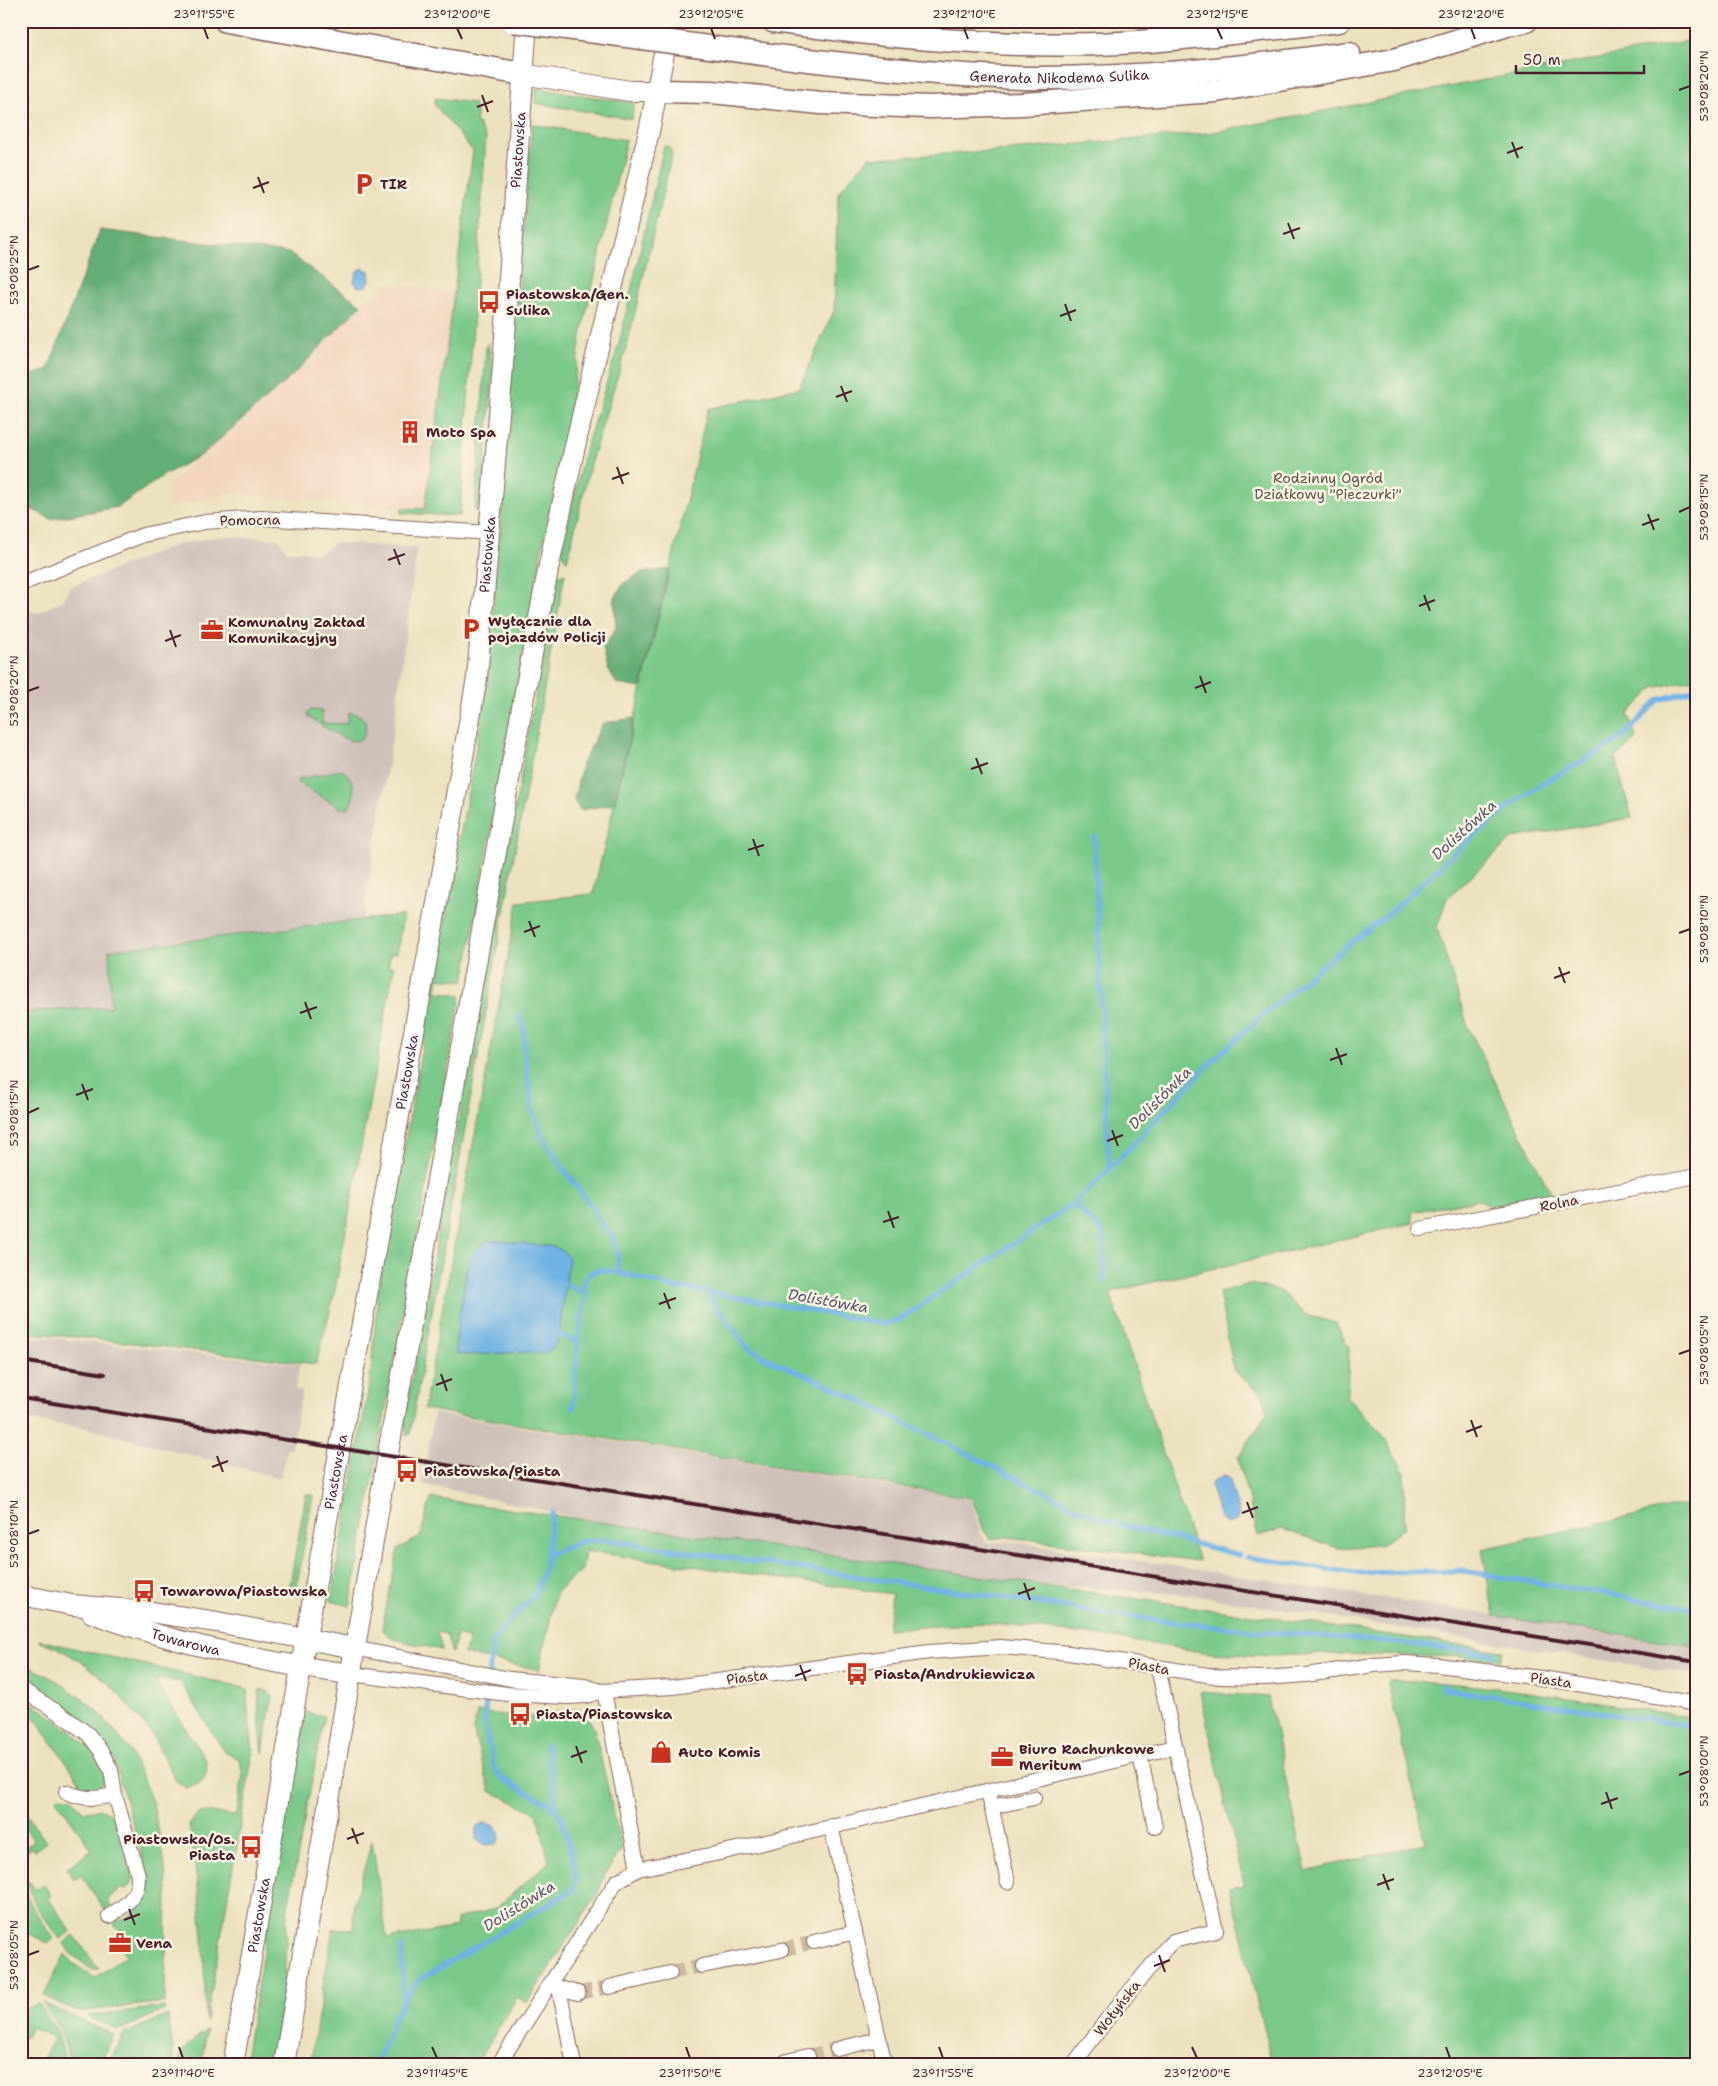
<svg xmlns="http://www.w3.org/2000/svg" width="1718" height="2086" font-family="'Shantell Sans',sans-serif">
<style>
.built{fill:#f2d5be}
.industrial{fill:#cfc1ba}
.green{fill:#7ac98a;stroke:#62745a}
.forest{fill:#63ad76;stroke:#566650}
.water{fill:#6fb2e4;stroke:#5c6888}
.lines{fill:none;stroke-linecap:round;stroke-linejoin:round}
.stream{stroke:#6fb2e4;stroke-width:5}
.minor-tunnel{stroke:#ccbaa1;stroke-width:14;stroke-dasharray:14 7;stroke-linecap:butt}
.minor-casing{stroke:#83635e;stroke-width:16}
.secondary-casing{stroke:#83635e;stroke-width:22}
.trunk-casing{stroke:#83635e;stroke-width:25}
.minor{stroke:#fff;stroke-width:14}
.secondary{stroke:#fff;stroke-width:20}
.trunk{stroke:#fff;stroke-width:22}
.rail{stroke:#4a1f2b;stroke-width:4}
.trunk-bridge-casing{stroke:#83635e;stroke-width:25;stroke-linecap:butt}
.trunk-bridge{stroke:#fff;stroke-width:22}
.ticks{fill:none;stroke:#4a1f2b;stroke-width:2}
.labels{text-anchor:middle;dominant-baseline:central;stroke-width:5;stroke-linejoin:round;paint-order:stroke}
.street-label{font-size:14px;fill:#4a1f2b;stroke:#fcf5e5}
.poi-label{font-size:14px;font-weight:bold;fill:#4a1f2b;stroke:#fcf5e5;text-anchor:start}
.park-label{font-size:14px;fill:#585248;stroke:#fcf5e5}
.water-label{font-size:15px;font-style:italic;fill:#57526c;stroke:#fcf5e5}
.neatline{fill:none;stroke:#4a1f2b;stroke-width:2}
.ticks-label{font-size:12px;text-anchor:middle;fill:#4a1f2b}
</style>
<rect width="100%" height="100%" fill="#fcf5e5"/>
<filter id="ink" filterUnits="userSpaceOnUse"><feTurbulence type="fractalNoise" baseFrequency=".02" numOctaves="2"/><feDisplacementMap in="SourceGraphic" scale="10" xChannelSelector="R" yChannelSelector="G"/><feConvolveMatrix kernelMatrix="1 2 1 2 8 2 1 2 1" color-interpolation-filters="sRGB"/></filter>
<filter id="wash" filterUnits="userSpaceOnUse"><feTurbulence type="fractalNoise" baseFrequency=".0096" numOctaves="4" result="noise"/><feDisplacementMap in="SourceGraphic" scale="20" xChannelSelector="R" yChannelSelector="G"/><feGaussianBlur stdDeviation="1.12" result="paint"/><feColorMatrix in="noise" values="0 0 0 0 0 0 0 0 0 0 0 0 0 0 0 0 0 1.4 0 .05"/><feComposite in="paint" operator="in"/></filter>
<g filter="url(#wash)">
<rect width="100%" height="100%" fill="#ece1be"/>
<path class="built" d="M386 283 453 294 425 510 227 493 168 508 166 488 294 374 361 305Z"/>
<g class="industrial">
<path d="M223 536 278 539 287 551H303L319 554 335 543 417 548 393 732 363 919 109 950 111 1007 21 1012V609L24 608 36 613 63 601 70 587 178 544Z"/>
<path d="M21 1335 300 1364 295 1389 302 1391 291 1449H287L280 1478 86 1428 21 1419Z"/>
<path d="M434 1413 971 1499 981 1536 989 1543 1008 1541 1697 1646V1675L1192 1595 971 1579 642 1532 423 1484Z"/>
</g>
<g class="green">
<path d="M1697 39V678L1654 688 1628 714 1637 739 1615 758 1632 818 1513 838 1447 898 1437 928 1468 1027 1551 1194 1491 1206 1477 1200 1412 1212 1413 1223 1110 1292 1199 1561 1008 1537 990 1539 984 1531 972 1498 424 1409 518 902 593 894 708 409 799 388 834 311 838 193 870 156 874 158 996 151 1209 133Z"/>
<path d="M536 88 634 103 632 119 535 103Z"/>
<path d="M436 98 473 103 477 116 476 121 486 138 460 516 401 513 402 508 425 509 473 151 434 104Z"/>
<path d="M532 124 626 140 581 336 564 455 549 513 536 581 464 981 439 978 437 992 461 995 350 1606 331 1601 370 1381 378 1293 487 687Z"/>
<path d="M664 146 669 147 672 154 627 346 592 458 567 561 562 553 583 457 619 344Z"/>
<path d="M488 343 493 373 482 502 475 512 486 348Z"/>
<path d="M565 573 410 1434 406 1436 405 1416 557 576Z"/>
<path d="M311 710 322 711V723L347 724 348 712 361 716 365 721C370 764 323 725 308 716L307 714Z"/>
<path d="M341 770C355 776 358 798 347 809L341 808 297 782 299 779Z"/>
<path d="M403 915 397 953H391L388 966 394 967 334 1296 316 1364 106 1340 21 1332V1012L111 1007 109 950Z"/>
<path d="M1250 1284 1279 1290 1306 1315 1336 1323 1349 1349 1347 1397 1381 1432 1405 1473 1404 1527 1381 1545 1338 1548 1282 1529 1258 1536 1238 1458 1267 1413 1263 1395 1234 1371 1219 1292Z"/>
<path d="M306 1494 313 1495 295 1595 290 1594 289 1590Z"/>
<path d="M431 1498 1503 1651 1501 1660 1471 1657 1328 1654 1272 1656 1210 1653 1088 1634 984 1623 888 1629 892 1594 585 1551 582 1570 556 1592 539 1670 464 1654 469 1639 457 1635 452 1653 446 1634 437 1632 442 1650 392 1639 382 1629 398 1549 420 1537Z"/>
<path d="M1697 1502V1646L1494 1616 1482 1549Z"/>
<path d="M39 1640 248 1689 247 1701 253 1752 206 2022 203 1937 199 1895 189 1824C201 1805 213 1813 232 1816L237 1813 243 1774 239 1759 224 1751 180 1681 155 1680 206 1761C209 1777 202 1785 186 1788L176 1781 151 1733 111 1685 85 1664 56 1647 42 1643Z"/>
<path d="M21 1662 59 1682 97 1710 130 1750 153 1804 164 1859 167 1890 165 2002 77 2012 44 1996 65 1954 71 1962 95 1978 127 1955 114 1937 120 1932 81 1875 74 1879 67 1868 92 1850 56 1799 60 1796 73 1798 83 1812C92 1810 102 1807 110 1813 118 1819 132 1866 133 1877 133 1883 129 1886 125 1890L119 1888 118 1891 107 1900 121 1921C140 1909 151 1901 148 1877L114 1760 95 1732 58 1704 21 1682Z"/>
<path d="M1387 1680C1491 1682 1594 1703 1697 1718V2065H1272L1230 1888 1244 1885 1200 1692 1268 1697 1306 1871 1426 1843Z"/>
<path d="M260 1689 268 1691 272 1697 263 1753 258 1705Z"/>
<path d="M21 1697C41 1708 123 1760 100 1787L89 1790 76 1785 80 1782 34 1717 21 1725Z"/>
<path d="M577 1709 584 1711 594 1728 622 1849 606 1872 598 1893 527 2003 517 1997 476 2065H310L333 1929H353L354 1904 372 1841 387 1939 457 1927 456 1919 495 1909 549 1862 537 1813 490 1791 473 1730 477 1712 526 1717Z"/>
<path d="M304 1712 324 1716 287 1912 284 1992 271 2065H244Z"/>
<path d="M21 1807 46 1842 34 1851 32 1848 21 1855V1850L34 1841 21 1823Z"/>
<path d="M30 1882 36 1890 43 1884 51 1895 48 1898 71 1931 60 1939 36 1906 27 1883Z"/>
<path d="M23 1886 33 1908 54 1939 48 1943 21 1930V1887Z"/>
<path d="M74 1935 97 1967 99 1969 92 1970 70 1953 64 1943Z"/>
<path d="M43 2003 114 2035 99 2065H71L61 2031Z"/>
<path d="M39 2004 58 2032 66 2065H40L54 2038 31 2027 25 2038 21 2036V2009Z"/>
<path d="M164 2007 165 2010 119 2030 86 2016Z"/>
<path d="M168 2015 173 2048V2065H108L124 2034Z"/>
<path d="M207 2030 201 2065H179C179 2047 195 2040 207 2030Z"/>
</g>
<g class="forest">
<path d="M100 230 289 253 361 305 294 374 203 454 164 475 118 507 51 519 21 504V378L48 370Z"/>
<path d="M669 569 641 688 617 684 608 669 603 648 616 628 614 599 624 583 641 573Z"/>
<path d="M634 718 614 804 580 810 574 800 582 764 603 723Z"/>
</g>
<g class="water">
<path d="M363 268 369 271 370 280 367 286 358 287 354 281 357 271Z"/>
<path d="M491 1240 555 1247 564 1252 569 1259 559 1334 555 1346 549 1351 542 1354 528 1352 466 1355 457 1354 455 1347 456 1336 467 1267C471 1253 478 1245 491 1240Z"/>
<path d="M1225 1476 1229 1478 1239 1514 1237 1521 1226 1524 1220 1518 1211 1486 1212 1481Z"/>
<path d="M483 1823C494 1825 499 1826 500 1838L496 1844 484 1845 476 1839V1828Z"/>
</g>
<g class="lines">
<g class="stream">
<path d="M1094 837 1109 1168"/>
<path d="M519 1016 524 1027V1050L532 1108 542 1135 554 1155 613 1238 618 1254 617 1272"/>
<path d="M1073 1204 1102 1231 1105 1280"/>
<path d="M566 1284 586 1294"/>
<path d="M708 1292 711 1300 747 1347 767 1359 820 1381 1083 1511 1115 1523 1239 1555"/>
<path d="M559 1334 578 1342"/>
<path d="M573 1408 578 1342 586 1294 584 1282 589 1273 601 1270 617 1272 680 1289 686 1288 884 1324 899 1320 1073 1204 1096 1183 1208 1065 1246 1030 1330 959 1385 917 1468 841 1510 806 1543 783 1610 746 1624 736 1658 700 1697 689"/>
<path d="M547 1555 583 1541 608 1540 1155 1620 1268 1632 1382 1641 1495 1654"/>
<path d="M1247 1557 1355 1573 1464 1571 1697 1609"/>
<path d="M1442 1685 1445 1689 1697 1727"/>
<path d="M547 1745 556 1809"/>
<path d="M402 1947 403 2001"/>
<path d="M377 2065C388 2035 398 1999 422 1978L573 1890 576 1879 572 1856 561 1816 548 1803 501 1778 494 1767 484 1721 493 1641 509 1621 535 1595 545 1568 552 1513"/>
</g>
</g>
</g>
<g filter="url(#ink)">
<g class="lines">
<g class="minor-tunnel">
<path d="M781 1950 814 1942"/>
<path d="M670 1973 702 1966"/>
<path d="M578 1993 609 1987"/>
<path d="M808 2056 837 2049"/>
</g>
<defs>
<g id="minor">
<path d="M21 584 143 535 205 522 261 518 490 533"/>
<path d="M1420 1229 1697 1176"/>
<path d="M354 1648 510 1679 584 1686 601 1691"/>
<path d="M350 1674 508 1694 568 1697 586 1696 601 1691 673 1687 929 1652 1001 1647 1069 1653 1220 1677 1265 1678 1306 1675 1374 1665 1404 1663 1438 1665 1548 1679 1697 1704"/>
<path d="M21 1689 62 1715 88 1734 101 1751 111 1770 115 1795 138 1875C139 1897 126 1905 109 1916"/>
<path d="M604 1691 638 1869"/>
<path d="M1140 1755 1155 1827"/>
<path d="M988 1791 1008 1882"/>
<path d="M66 1792C86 1800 94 1799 115 1795"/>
<path d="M991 1807 1034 1798"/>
<path d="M831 1826 885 2065"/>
<path d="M814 1942 855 1932"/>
<path d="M702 1966 781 1950"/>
<path d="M554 1985 559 1988 578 1993"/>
<path d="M609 1987 670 1973"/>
<path d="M559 1988 574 2065"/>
<path d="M837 2049 879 2039"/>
<path d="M498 2065 616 1882 638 1869 715 1854 1175 1747"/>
<path d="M781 2065 787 2061 808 2056"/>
<path d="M1073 2065 1111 2014 1166 1948 1173 1941 1216 1931 1158 1668"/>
</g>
<g id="secondary">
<path d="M522 74 630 91H658"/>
<path d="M21 1595 72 1605 144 1611 217 1622 354 1648"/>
<path id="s1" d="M92 1613C175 1644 263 1662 350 1674"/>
<path id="s2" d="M233 2065 306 1638 477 678 502 379 527 21"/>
<path d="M284 2065 390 1442 525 691 549 565 575 446 650 127 670 21"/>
</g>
<g id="trunk">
<path d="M226 21 522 74"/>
<path d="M773 21C888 37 1004 49 1120 43 1193 39 1266 29 1339 21"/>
<path d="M1489 28 1526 21"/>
<path id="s3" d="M800 59C875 68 950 76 1025 78 1134 79 1241 68 1349 53"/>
<path d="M658 91 712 92 821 103 930 107 1022 104 1216 91 1394 60 1504 26"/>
</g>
</defs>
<use href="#minor" class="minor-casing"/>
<use href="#secondary" class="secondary-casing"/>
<use href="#trunk" class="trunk-casing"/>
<use href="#minor" class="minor"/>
<use href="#secondary" class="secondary"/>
<use href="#trunk" class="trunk"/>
<g class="rail">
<path d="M21 1361 105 1374"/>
<path d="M21 1398 1697 1662"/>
</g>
<defs>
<path id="trunk-bridge" d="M513 21 800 59"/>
</defs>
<use href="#trunk-bridge" class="trunk-bridge-casing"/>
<use href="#trunk-bridge" class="trunk-bridge"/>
</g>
</g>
<path class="ticks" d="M204 28 208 39M457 28 462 39M711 28 715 39M964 28 968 39M1217 28 1222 39M1471 28 1475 39M1679 90 1690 86M482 95 488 112M477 107 493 101M1512 142 1518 158M1507 153 1523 147M258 177 264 193M253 188 269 182M1288 223 1294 239M1283 234 1300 228M28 270 39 266M1065 304 1071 321M1060 316 1076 310M841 386 847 402M836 397 852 391M617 467 623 484M612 479 629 473M1679 512 1690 507M1648 514 1654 530M1642 525 1659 519M394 549 400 565M388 560 405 554M1424 595 1430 611M1419 606 1435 600M170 630 176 647M165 641 181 635M1200 676 1206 693M1195 688 1211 682M28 691 39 687M976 758 982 774M971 769 988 763M753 839 759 856M748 850 764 845M529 921 535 937M524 932 540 926M1679 933 1690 929M1559 967 1565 983M1554 978 1570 972M305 1002 311 1019M300 1013 317 1007M1336 1048 1342 1065M1330 1060 1347 1054M82 1084 88 1100M76 1095 93 1089M28 1113 39 1108M1112 1130 1118 1146M1107 1141 1123 1135M888 1211 894 1228M883 1222 899 1217M664 1293 670 1309M659 1304 676 1298M1679 1354 1690 1350M441 1374 447 1391M436 1385 452 1379M1471 1420 1477 1437M1466 1432 1482 1426M217 1456 223 1472M212 1467 228 1461M1247 1502 1253 1518M1242 1513 1258 1507M28 1534 39 1530M1024 1583 1030 1600M1018 1594 1035 1588M800 1665 806 1681M795 1676 811 1670M576 1746 582 1763M571 1757 587 1751M1679 1775 1690 1771M1606 1792 1612 1809M1601 1804 1618 1798M352 1828 358 1844M347 1839 364 1833M1383 1874 1389 1890M1377 1885 1394 1879M129 1909 135 1925M124 1920 140 1914M28 1955 39 1951M1159 1955 1165 1972M1154 1966 1170 1960M179 2047 183 2058M432 2047 437 2058M686 2047 690 2058M939 2047 943 2058M1192 2047 1197 2058M1446 2047 1450 2058"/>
<defs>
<symbol id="parking-bare" viewBox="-9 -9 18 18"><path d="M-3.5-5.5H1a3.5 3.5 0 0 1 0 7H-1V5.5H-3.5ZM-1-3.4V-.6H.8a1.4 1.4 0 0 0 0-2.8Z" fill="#c8321e" stroke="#fcf5e5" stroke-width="2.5" paint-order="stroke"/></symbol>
<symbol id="bus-bare" viewBox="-9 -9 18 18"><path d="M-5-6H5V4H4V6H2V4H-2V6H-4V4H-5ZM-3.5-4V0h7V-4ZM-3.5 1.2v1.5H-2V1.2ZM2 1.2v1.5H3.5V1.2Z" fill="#c8321e" stroke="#fcf5e5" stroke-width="2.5" paint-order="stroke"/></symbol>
<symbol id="building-bare" viewBox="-9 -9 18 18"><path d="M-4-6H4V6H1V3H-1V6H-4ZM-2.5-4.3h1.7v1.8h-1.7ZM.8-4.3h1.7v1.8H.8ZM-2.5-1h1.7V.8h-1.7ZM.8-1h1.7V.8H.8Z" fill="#c8321e" stroke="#fcf5e5" stroke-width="2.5" paint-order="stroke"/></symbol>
<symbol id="office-bare" viewBox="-9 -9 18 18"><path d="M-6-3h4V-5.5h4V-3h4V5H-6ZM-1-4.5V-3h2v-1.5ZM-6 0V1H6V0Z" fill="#c8321e" stroke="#fcf5e5" stroke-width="2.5" paint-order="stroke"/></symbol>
<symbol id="shop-bare" viewBox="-9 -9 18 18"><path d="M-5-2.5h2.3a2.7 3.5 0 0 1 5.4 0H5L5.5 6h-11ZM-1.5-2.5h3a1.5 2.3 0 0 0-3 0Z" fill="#c8321e" stroke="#fcf5e5" stroke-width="2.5" paint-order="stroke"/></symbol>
</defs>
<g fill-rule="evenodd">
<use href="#parking-bare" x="348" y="168" width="32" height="32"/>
<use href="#bus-bare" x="473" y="286" width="32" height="32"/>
<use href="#building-bare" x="394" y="416" width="32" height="32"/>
<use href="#parking-bare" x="455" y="613" width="32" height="32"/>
<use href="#office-bare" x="196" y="614" width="32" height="32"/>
<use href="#bus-bare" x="391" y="1455" width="32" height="32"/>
<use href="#bus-bare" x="128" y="1575" width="32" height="32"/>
<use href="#bus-bare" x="841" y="1658" width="32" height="32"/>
<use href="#bus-bare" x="504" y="1698" width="32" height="32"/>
<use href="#shop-bare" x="645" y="1736" width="32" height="32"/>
<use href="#office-bare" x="986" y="1741" width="32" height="32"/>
<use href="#bus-bare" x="235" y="1831" width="32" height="32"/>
<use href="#office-bare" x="104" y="1927" width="32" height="32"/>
</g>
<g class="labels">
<g class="street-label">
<text stroke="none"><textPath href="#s3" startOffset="260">Generała Nikodema Sulika</textPath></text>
<text stroke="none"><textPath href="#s2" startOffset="1938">Piastowska</textPath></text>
<text transform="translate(250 520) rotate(-1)">Pomocna</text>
<text stroke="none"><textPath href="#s2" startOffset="1532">Piastowska</textPath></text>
<text stroke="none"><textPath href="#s2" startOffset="1008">Piastowska</textPath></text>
<text transform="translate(1559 1203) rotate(-11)">Rolna</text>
<text stroke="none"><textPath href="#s2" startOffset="602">Piastowska</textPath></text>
<text stroke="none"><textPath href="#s1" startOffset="98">Towarowa</textPath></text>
<text transform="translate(1149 1666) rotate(11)">Piasta</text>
<text transform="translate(747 1677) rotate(-7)">Piasta</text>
<text transform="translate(1551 1680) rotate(8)">Piasta</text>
<text stroke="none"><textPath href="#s2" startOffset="152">Piastowska</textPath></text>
<text transform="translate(1117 2008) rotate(-52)">Wołyńska</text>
</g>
<g class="poi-label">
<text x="380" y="184">TIR</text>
<text x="506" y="294">Piastowska/Gen.<tspan x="506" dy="16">Sulika</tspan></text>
<text x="426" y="432">Moto Spa</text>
<text x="488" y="621">Wyłącznie dla<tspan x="488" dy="16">pojazdów Policji</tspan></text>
<text x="228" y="622">Komunalny Zakład<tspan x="228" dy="16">Komunikacyjny</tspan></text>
<text x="424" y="1471">Piastowska/Piasta</text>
<text x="160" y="1591">Towarowa/Piastowska</text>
<text x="874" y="1674">Piasta/Andrukiewicza</text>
<text x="536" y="1714">Piasta/Piastowska</text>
<text x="1019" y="1749">Biuro Rachunkowe<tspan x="1019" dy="16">Meritum</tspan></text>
<text x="678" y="1752">Auto Komis</text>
<text x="235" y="1839" text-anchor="end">Piastowska/Os.<tspan x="235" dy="16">Piasta</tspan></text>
<text x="136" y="1943">Vena</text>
</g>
<g class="park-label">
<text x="1328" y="478">Rodzinny Ogród<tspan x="1328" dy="16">Działkowy "Pieczurki"</tspan></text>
</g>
<g class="water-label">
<text transform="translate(1464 830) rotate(-42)">Dolistówka</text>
<text transform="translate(1160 1098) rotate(-45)">Dolistówka</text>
<text transform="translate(828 1301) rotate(10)">Dolistówka</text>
<text transform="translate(519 1906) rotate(-32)">Dolistówka</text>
</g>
</g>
<rect width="1718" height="2086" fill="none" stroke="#fcf5e5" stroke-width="55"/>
<path d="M1516 65v8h128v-8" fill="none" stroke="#4a1f2b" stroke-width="2.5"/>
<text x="1523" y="65" font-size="15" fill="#4a1f2b" stroke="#fcf5e5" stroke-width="4" paint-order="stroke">50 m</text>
<rect x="28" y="28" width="1662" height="2030" class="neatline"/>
<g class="ticks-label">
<text x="204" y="18">23°11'55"E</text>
<text x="457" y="18">23°12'00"E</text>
<text x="711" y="18">23°12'05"E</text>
<text x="964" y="18">23°12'10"E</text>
<text x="1217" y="18">23°12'15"E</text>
<text x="1471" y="18">23°12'20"E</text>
<text transform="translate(1704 86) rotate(-90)" y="4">53°08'20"N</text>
<text transform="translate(14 270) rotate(-90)" y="4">53°08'25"N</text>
<text transform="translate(1704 507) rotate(-90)" y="4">53°08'15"N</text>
<text transform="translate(14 691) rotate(-90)" y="4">53°08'20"N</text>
<text transform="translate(1704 929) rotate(-90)" y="4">53°08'10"N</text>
<text transform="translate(14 1113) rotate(-90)" y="4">53°08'15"N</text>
<text transform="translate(1704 1350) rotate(-90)" y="4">53°08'05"N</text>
<text transform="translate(14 1534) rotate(-90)" y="4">53°08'10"N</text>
<text transform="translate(1704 1771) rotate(-90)" y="4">53°08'00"N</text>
<text transform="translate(14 1955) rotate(-90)" y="4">53°08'05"N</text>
<text x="183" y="2077">23°11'40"E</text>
<text x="437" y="2077">23°11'45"E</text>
<text x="690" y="2077">23°11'50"E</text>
<text x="943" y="2077">23°11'55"E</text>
<text x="1197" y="2077">23°12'00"E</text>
<text x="1450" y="2077">23°12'05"E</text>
</g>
</svg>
